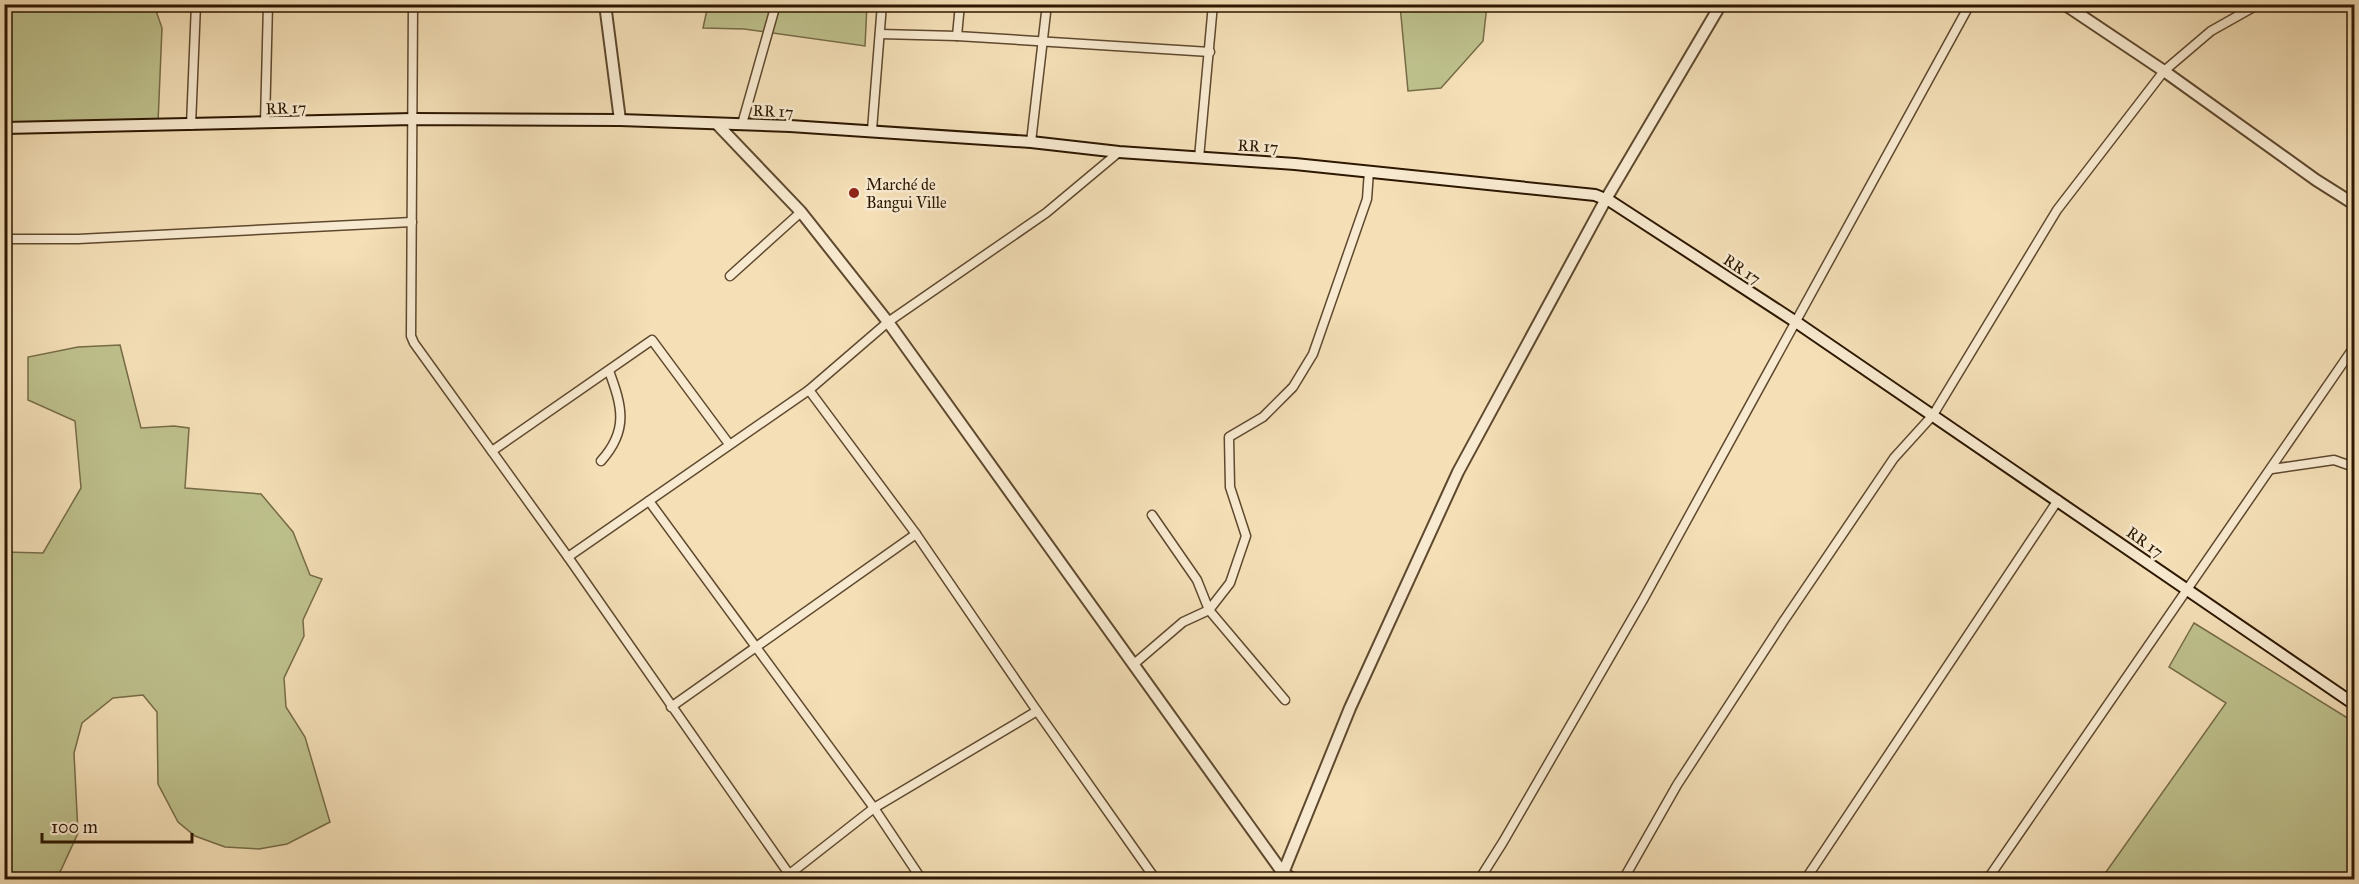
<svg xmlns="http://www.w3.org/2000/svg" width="2359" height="884" font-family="'IM FELL Great Primer',serif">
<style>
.green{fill:#bec18d;stroke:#766c47;stroke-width:1.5}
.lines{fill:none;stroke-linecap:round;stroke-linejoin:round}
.minor-casing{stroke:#5f492e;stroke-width:11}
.tertiary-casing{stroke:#5f492e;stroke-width:14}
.secondary-casing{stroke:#2d1701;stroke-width:14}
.minor{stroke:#f8ead0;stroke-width:8}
.tertiary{stroke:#f8ead0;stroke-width:10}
.secondary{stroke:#f8ead0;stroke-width:10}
.poi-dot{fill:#8f2418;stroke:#f8ead0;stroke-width:2}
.labels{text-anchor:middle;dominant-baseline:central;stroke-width:5;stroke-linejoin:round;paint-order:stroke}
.street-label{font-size:16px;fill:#2d1701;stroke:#f8ead0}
.poi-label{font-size:16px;fill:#2d1701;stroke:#f8ead0;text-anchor:start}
</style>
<rect width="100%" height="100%" fill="#f4dfb7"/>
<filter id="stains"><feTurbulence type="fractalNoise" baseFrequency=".00333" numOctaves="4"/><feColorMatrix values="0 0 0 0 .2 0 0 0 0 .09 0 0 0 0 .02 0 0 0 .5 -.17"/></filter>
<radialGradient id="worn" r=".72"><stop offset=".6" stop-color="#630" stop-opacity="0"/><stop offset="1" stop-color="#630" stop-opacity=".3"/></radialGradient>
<g class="green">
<path d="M5 5H154L162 28 158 123 5 122Z"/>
<path d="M708 5H867L865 46 744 29 703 28Z"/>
<path d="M1400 5H1487L1483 41 1441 88 1408 91Z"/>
<path d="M120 345 141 428 174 426 189 428 185 488 261 494 293 532 310 575 322 579 303 620 304 636 284 678 286 707 305 737 330 822 287 844 259 849 225 847 195 836 178 822 158 784 157 712 143 695 113 698 82 723 74 753 78 833 61 870 52 879H5V552L43 553 81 488 75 421 28 400V357L78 347Z"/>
<path d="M2194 623 2354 722V879H2101L2226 703 2169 667Z"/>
</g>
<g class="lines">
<defs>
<g id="minor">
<path d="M413 4 411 336 414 343 568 557 789 874"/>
<path d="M880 34 957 36 1210 52"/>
<path d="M957 36 960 4"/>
<path d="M265 123 268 4"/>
<path d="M742 124 776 4"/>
<path d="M191 125 196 4"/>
<path d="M872 130 882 4"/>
<path d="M1031 142 1047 4"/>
<path d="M1199 158 1213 4"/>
<path d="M4 239H78L412 222"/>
<path d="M730 276 801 212"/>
<path d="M809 390 916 534 1037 711 1156 880"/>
<path d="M492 451 652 340 729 444"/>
<path d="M601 461C629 430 622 406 609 371"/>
<path d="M2272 469 2334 460 2354 467"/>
<path d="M649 501 874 808 922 880"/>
<path d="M1152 515 1197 580 1209 610 1285 700"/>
<path d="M568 557 809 390 888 322 1046 213 1119 152"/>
<path d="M1134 664 1183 622 1209 610 1230 583 1246 536 1230 487 1229 437 1263 417 1293 387 1313 354 1367 199 1369 171"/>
<path d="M671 707 916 534"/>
<path d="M782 880 874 808 1037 711"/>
<path d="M1479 880 1503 842 1644 598 1970 4"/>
<path d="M1623 880 1677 785 1783 622 1894 458 1933 415 2057 210 2164 71 2211 31 2259 4"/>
<path d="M1805 880 2058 500"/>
<path d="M1987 880 2354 347"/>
</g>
<g id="tertiary">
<path d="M605 4 620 120"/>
<path d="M2064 4 2164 71 2316 180 2354 204"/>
<path d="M717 124 801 212 888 322 1283 873 1295 880"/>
<path d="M1283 880V873L1350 708 1458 472 1606 199 1721 4"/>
</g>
<path id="secondary" d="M4 128 413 119 620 120 790 126 1031 142 1119 152 1295 164 1595 195 1610 201 1796 322 2354 704"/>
</defs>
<use href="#minor" class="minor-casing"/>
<use href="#tertiary" class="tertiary-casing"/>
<use href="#secondary" class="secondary-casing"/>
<use href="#minor" class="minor"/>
<use href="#tertiary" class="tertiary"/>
<use href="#secondary" class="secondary"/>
</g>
<circle class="poi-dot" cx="854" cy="193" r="6"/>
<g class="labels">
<g class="street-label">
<text transform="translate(286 108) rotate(-2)">RR 17</text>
<text transform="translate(773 111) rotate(2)">RR 17</text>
<text transform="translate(1258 146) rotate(3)">RR 17</text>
<text transform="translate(1742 269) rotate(33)">RR 17</text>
<text transform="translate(2145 542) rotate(35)">RR 17</text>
</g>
<g class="poi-label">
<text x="866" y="184">Marché de<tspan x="866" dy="18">Bangui Ville</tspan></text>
</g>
</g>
<rect width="2359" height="884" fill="none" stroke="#f4dfb7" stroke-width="24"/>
<rect x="6" y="6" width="2347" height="872" fill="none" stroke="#2d1701" stroke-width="3"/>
<rect x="12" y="12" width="2335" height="860" fill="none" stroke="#2d1701" stroke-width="1.5"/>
<path d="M42 833v9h150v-9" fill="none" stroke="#2d1701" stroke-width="3"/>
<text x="51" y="833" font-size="18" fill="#2d1701" stroke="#f8ead0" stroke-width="4.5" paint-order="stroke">100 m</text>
<rect width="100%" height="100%" filter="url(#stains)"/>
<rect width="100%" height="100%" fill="url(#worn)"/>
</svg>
